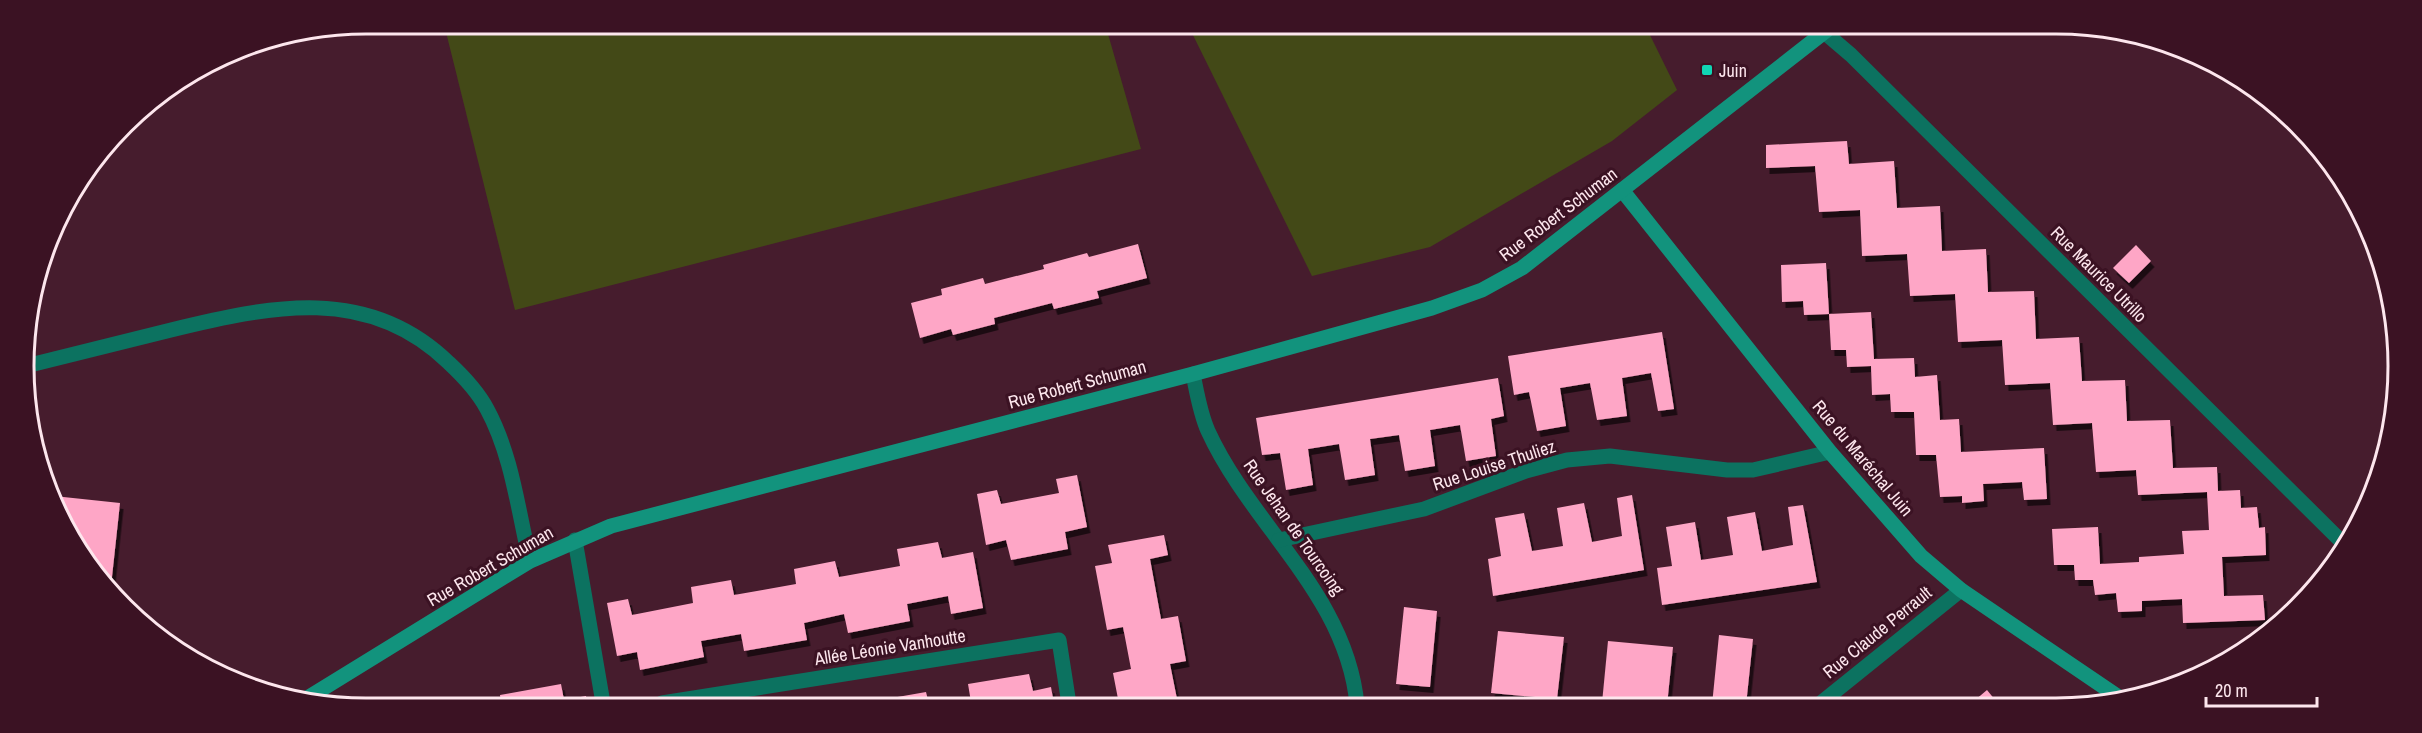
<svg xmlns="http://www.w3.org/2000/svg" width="2422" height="733" font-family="'Archivo Narrow',sans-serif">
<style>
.green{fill:#434917}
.building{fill:#fea6c6;filter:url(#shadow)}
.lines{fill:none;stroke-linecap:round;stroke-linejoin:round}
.street{stroke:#0c7260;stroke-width:15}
.secondary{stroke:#12937d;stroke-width:15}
.poi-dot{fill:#10d5b4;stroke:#3b1223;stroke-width:2}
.labels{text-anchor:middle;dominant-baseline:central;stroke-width:6;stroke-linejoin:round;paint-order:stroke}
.poi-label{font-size:18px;fill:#fde6ed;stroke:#3b1223;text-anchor:start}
.street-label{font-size:18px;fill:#fde6ed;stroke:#3b1223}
.rim{fill:none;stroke:#fde6ed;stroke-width:3}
</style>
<defs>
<filter id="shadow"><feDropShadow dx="3.5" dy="6" stdDeviation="0" flood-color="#0009"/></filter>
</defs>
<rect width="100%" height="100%" fill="#461c2d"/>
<g class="green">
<path d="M444 24 1106 27 1141 149 515 310Z"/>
<path d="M1189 27 1647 29 1677 90 1612 141 1430 247 1312 276Z"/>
</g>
<g class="building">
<path d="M1847 141 1849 164 1894 161 1897 208 1940 206 1942 251 1986 249 1988 292 2034 291 2036 339 2079 337 2082 381 2125 380 2127 421 2170 420 2173 468 2217 467 2218 491 2240 490 2241 508 2257 507 2259 528 2265 527 2266 555 2222 557 2224 596 2263 595 2265 620 2183 623 2182 599 2142 601V611L2118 612 2116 593 2095 595 2093 580H2075L2074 565H2054L2052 529 2098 527 2100 564 2139 562V557L2184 554 2182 531 2209 530 2207 492 2138 495 2136 470 2096 472 2092 423 2053 425 2050 383 2005 385 2002 340 1958 342 1955 294 1910 296 1907 254 1862 256 1860 210 1819 212 1815 166 1766 168V145Z"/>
<path d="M1138 244 1147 278 1097 291 1099 298 1054 309 1052 303 994 318 995 324 953 335 951 329 920 338 911 303 942 295 941 289 983 278 985 284 1044 269 1043 265 1087 253 1089 257Z"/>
<path d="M2136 245 2151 261 2129 283 2113 268Z"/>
<path d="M1826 263 1829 314 1804 315 1803 301 1782 302 1781 265Z"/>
<path d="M1871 312 1874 359 1914 358 1915 377 1937 375 1940 420 1959 419 1961 452 2044 448 2047 499 2024 500 2022 482 1983 484 1984 501 1962 503V496L1940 497 1936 455H1916L1914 412H1891L1890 394 1872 395 1871 366 1847 367 1846 350H1831L1829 314Z"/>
<path d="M1662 332 1674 409 1658 411 1651 373 1622 378 1627 416 1597 420 1590 383 1560 388 1566 426 1537 431 1529 392 1514 395 1508 356Z"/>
<path d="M1498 378 1504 416 1491 419 1496 456 1466 461 1460 425 1430 430 1435 466 1405 471 1399 435 1370 439 1375 475 1345 480 1339 444 1308 449 1313 485 1286 490 1280 453 1262 455 1256 418Z"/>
<path d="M1077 475 1087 527 1065 532 1068 549 1011 560 1006 540 986 545 977 494 997 490 1001 504 1059 493 1056 479Z"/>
<path d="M1632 495 1644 570 1493 596 1488 559 1501 556 1495 518 1524 513 1532 551 1563 546 1557 508 1584 503 1592 542 1622 536 1617 498Z"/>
<path d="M54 496 120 503 111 586 82 557Z"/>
<path d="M1803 505 1817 582 1662 605 1657 568 1672 566 1666 527 1695 522 1701 560 1733 555 1727 517 1755 512 1762 551 1793 545 1788 507Z"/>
<path d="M1164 535 1168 555 1150 559 1161 619 1178 616 1186 661 1170 664 1178 704H1119L1113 673 1131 669 1123 627 1107 630 1095 566 1112 563 1108 545Z"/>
<path d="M938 542 942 558 973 552 983 608 951 614 948 596 907 604 910 621 848 633 844 614 804 623 807 640 744 651 741 634 701 641 704 657 640 670 637 652 617 656 607 603 628 599 632 615 693 603 691 587 731 580 734 595 796 584 794 569 835 561 839 577 900 566 897 549Z"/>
<path d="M1404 607 1437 611 1430 687 1396 684Z"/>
<path d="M1498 631 1564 637 1557 699 1491 693Z"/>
<path d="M1719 635 1753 639 1746 705H1712Z"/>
<path d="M1608 641 1673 647 1667 705 1602 703Z"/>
<path d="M1029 674 1033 691 1051 687 1054 704H966L971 702 968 684Z"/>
<path d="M561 684 564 700 586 696 587 703H501L500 695Z"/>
<path d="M1987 690 2000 706H1968Z"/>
<path d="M926 692 929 704H869V702Z"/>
</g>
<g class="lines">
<g class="street">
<path d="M1824 32 1851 55 2346 546"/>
<path d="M30 365C77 353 124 342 171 330 270 306 368 284 449 363 463 376 478 392 487 409 512 455 518 510 530 561"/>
<path d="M1193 374C1197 393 1200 413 1208 431 1252 527 1347 595 1357 705"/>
<path d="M575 540 603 703"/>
<path d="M1279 540 1424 509 1526 471 1567 460 1610 456 1727 470H1753L1830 452"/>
<path d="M662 703 1059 640 1069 704"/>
<path d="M1817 706 1961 590"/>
</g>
<g class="secondary">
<path d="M1622 190 1830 452 1921 556 1961 590 2123 700"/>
<path d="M301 702 530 561 611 526 1193 374 1432 308 1482 290 1522 268 1827 30"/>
</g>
</g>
<rect class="poi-dot" x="1701" y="64" width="12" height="12" rx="3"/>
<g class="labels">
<g class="poi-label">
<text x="1719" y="70">Juin</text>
</g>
<g class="street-label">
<text transform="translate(1558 214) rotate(-37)">Rue Robert Schuman</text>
<text transform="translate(2099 274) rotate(45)">Rue Maurice Utrillo</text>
<text transform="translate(1077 384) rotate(-15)">Rue Robert Schuman</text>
<text transform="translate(1863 458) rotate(50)">Rue du Maréchal Juin</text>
<text transform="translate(1494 465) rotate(-18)">Rue Louise Thuliez</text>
<text transform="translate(1294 527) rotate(55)">Rue Jehan de Tourcoing</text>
<text transform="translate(490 566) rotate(-30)">Rue Robert Schuman</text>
<text transform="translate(1877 632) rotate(-39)">Rue Claude Perrault</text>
<text transform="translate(890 647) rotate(-9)">Allée Léonie Vanhoutte</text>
</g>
</g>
<path d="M0 0H2422V733H0ZM366 34H2056A332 332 0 0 1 2388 366V366A332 332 0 0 1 2056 698H366A332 332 0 0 1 34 366V366A332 332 0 0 1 366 34Z" fill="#3b1223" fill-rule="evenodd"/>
<path class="rim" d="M366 34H2056A332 332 0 0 1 2388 366V366A332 332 0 0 1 2056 698H366A332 332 0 0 1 34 366V366A332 332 0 0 1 366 34Z"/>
<path d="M2206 697v9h111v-9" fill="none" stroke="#fde6ed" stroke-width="3"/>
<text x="2215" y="697" font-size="18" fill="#fde6ed" stroke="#3b1223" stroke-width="4.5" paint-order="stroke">20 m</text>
</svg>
